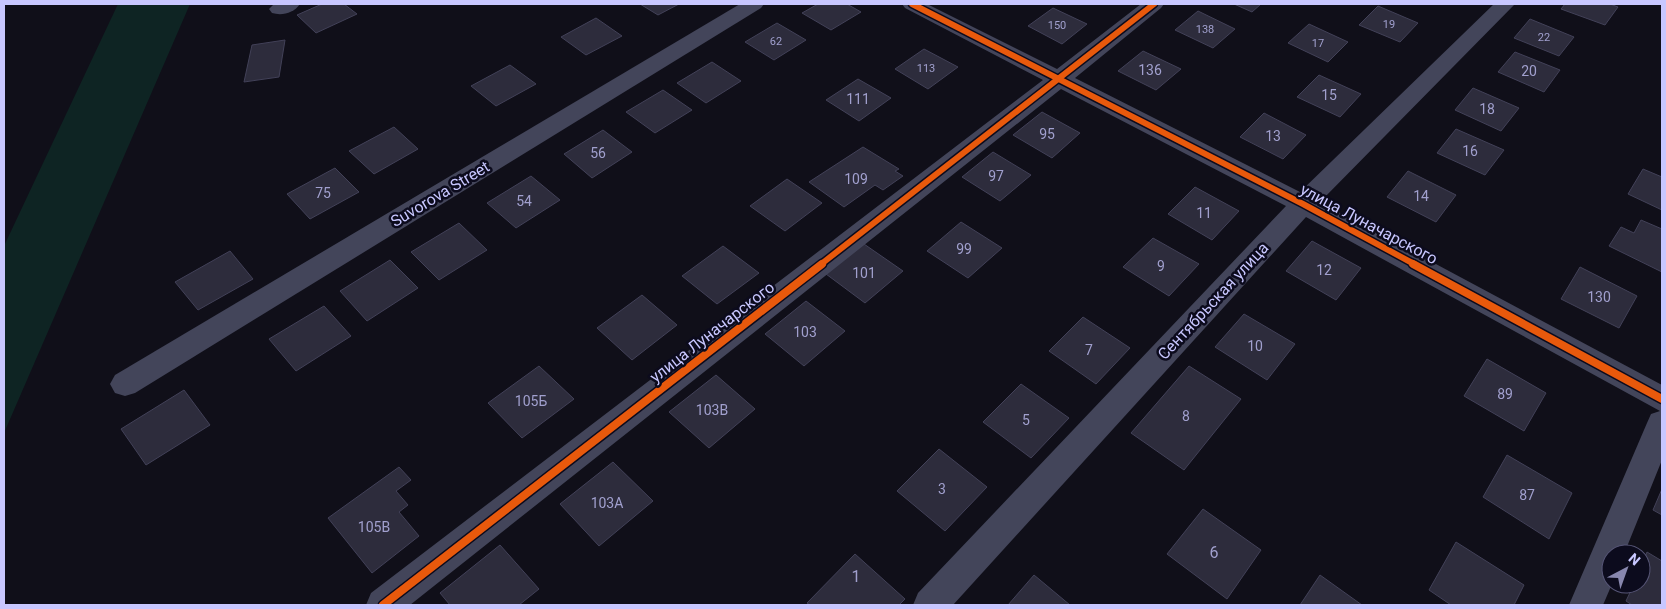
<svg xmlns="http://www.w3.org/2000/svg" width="1666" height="609" font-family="Roboto,sans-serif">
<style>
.green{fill:#0e2423}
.building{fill:#2d2c3c;stroke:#424158}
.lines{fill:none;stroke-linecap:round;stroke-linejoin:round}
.minor{fill:#43455a;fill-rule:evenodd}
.cycleway-far1-casing{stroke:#0c0b1d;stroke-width:9}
.cycleway-casing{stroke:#0c0b1d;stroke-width:11}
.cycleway-far1{stroke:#e8590c;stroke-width:6}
.cycleway{stroke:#e8590c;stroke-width:8}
.labels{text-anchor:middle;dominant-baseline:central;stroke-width:5;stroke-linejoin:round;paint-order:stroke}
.far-number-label{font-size:11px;fill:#a1a0ce}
.number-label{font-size:14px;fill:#a1a0ce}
.street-label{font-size:16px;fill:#c8c7ff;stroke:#0c0b1d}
.near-number-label{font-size:16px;fill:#a1a0ce}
</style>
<rect width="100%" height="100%" fill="#100f19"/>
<path class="green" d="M118 4H190L4 433V246Z"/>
<g class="building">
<path d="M322 4H344L357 14 316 33 297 15Z"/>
<path d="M640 4H679L658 15Z"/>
<path d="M818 4H847L861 12 831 30 802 13Z"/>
<path d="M1234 4H1261L1252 12Z"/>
<path d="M1565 4H1610L1618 7 1605 25 1561 9Z"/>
<path d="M1378 6 1418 23 1400 42 1359 25Z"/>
<path d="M1053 8 1087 24 1062 44 1028 26Z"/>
<path d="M1198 11 1235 29 1213 48 1175 30Z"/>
<path d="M596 18 622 36 586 55 561 37Z"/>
<path d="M1530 19 1574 37 1559 56 1514 38Z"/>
<path d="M777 23 806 40 774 60 745 42Z"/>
<path d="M1309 24 1348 42 1328 62 1288 43Z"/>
<path d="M285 40 279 77 244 82 252 45Z"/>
<path d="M924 49 958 67 928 89 895 69Z"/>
<path d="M1143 51 1181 69 1156 90 1118 71Z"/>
<path d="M1515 52 1560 70 1544 92 1498 72Z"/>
<path d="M712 62 741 81 706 103 677 83Z"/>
<path d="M510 65 536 84 496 106 471 86Z"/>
<path d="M1319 75 1361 94 1340 117 1297 97Z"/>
<path d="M858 79 891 98 859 121 826 100Z"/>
<path d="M1473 88 1519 108 1501 131 1455 110Z"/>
<path d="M663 90 692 110 655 133 626 112Z"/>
<path d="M1042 112 1080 133 1052 158 1013 135Z"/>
<path d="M1264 113 1306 135 1283 159 1240 137Z"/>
<path d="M394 127 418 149 374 174 349 151Z"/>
<path d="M1456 129 1504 150 1485 175 1437 153Z"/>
<path d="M603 130 632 152 592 178 564 154Z"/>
<path d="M863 147 899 169 895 171 903 176 883 190 875 185 844 207 809 182Z"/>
<path d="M993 152 1031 175 1000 201 962 177Z"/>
<path d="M335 168 359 192 310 219 287 194Z"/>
<path d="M1643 169 1662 177V210L1628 194Z"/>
<path d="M1408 171 1456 195 1436 222 1387 197Z"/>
<path d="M531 176 560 200 516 228 487 203Z"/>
<path d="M787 179 822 203 785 231 750 206Z"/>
<path d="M1195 187 1239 211 1212 240 1168 214Z"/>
<path d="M1641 220 1662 229V272L1609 246 1621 227 1634 233Z"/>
<path d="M961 222 1002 248 968 278 927 251Z"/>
<path d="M459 223 487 250 439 280 411 252Z"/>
<path d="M1153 238 1199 264 1169 296 1123 267Z"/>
<path d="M1312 241 1361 268 1336 300 1286 271Z"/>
<path d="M864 244 903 271 865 303 826 274Z"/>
<path d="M723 246 759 273 717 304 682 276Z"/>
<path d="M230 251 253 279 198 310 175 282Z"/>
<path d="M390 260 418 288 367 321 340 291Z"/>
<path d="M1580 267 1637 296 1619 328 1561 299Z"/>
<path d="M642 295 677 325 632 360 597 328Z"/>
<path d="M806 301 845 331 804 366 765 334Z"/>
<path d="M324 306 351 336 296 371 269 339Z"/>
<path d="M1244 314 1295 344 1267 380 1215 347Z"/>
<path d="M1083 317 1130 348 1096 384 1049 351Z"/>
<path d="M1487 359 1546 393 1524 431 1464 396Z"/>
<path d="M539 366 574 399 522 438 488 403Z"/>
<path d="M1189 366 1241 399 1184 470 1131 433Z"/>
<path d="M716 375 755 409 709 448 669 412Z"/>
<path d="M1021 384 1069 418 1031 458 983 422Z"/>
<path d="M184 390 210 425 146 465 121 429Z"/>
<path d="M939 449 987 487 945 531 897 491Z"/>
<path d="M1507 455 1572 493 1549 539 1483 497Z"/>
<path d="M613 462 653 501 599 546 560 504Z"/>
<path d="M399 467 411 480 396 491 408 505 399 512 419 536 372 573 328 518Z"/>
<path d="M1662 489V515L1653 510Z"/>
<path d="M1203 509 1261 550 1227 599 1167 554Z"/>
<path d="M1456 542 1524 585 1514 605H1451L1429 590Z"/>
<path d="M500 545 539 589 519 605H450L440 593Z"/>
<path d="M1647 552 1662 561V605H1632L1626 601 1634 584H1641V567Z"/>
<path d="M855 554 905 599 899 605H810L807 603Z"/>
<path d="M1034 575 1070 605H1008Z"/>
<path d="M1320 575 1362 605H1300Z"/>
</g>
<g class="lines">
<g class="minor">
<path d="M274 4H300C294 13 282 16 272 13L269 9Z"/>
<path d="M740 4H764L761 8 135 393 125 396 115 393 110 384 115 375Z"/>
<path d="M902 4H927L1057 69 1141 4H1164L1161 8 1075 78 1300 192 1494 4H1515L1320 202 1662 385V460L1624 554H1611L1612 584 1603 605H1569L1647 423 1651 414 1660 411 1306 217 953 605H913L918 593 1286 206 1061 89 410 605H366L371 593 1043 80 905 8Z"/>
</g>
<defs>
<g id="cycleway-far1">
<path d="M912 4 1303 204 1416 265"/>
<path d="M820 265 1154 4"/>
</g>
<g id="cycleway">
<path d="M1413 264 1662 399"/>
<path d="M383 605 822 264"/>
</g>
</defs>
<use href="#cycleway-far1" class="cycleway-far1-casing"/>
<use href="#cycleway" class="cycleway-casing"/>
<use href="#cycleway-far1" class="cycleway-far1"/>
<use href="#cycleway" class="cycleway"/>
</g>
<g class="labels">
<g class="far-number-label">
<text x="1389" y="24">19</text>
<text x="1057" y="25">150</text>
<text x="1205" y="29">138</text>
<text x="1544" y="37">22</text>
<text x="776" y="41">62</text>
<text x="1318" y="43">17</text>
<text x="926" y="68">113</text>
</g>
<g class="number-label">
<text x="1150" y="70">136</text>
<text x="1529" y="71">20</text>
<text x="1329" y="95">15</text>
<text x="858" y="99">111</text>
<text x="1487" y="109">18</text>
<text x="1047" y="134">95</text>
<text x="1273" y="136">13</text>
<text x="1470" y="151">16</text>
<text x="598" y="153">56</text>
<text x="996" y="176">97</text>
<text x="856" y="179">109</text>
<text x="323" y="193">75</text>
<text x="1421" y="196">14</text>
<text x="524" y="201">54</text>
<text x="1204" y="213">11</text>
<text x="964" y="249">99</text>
<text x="1161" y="266">9</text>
<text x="1324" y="270">12</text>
<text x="864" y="273">101</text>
<text x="1599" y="297">130</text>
<text x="805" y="332">103</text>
<text x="1255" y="346">10</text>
<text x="1089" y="350">7</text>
<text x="1505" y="394">89</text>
<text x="531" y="401">105Б</text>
<text x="712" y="410">103В</text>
<text x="1186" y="416">8</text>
<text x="1026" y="420">5</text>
<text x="942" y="489">3</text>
<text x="1527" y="495">87</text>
<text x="607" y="503">103А</text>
<text x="374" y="527">105В</text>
</g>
<g class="street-label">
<text transform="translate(440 194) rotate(-31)">Suvorova Street</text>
<text transform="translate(1369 224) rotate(28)">улица Луначарского</text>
<text transform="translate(1213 301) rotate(-47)">Сентябрьская улица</text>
<text transform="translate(712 332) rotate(-38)">улица Луначарского</text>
</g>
<g class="near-number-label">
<text x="1214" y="552">6</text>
<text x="856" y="576">1</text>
</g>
</g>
<rect width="1666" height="609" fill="none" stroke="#c8c7ff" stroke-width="10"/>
<g transform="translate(1626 569) rotate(41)"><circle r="24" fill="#0c0b1d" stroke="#575677"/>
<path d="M0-4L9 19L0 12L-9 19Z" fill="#8887ae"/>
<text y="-8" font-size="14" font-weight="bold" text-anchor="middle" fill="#c8c7ff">N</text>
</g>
</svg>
